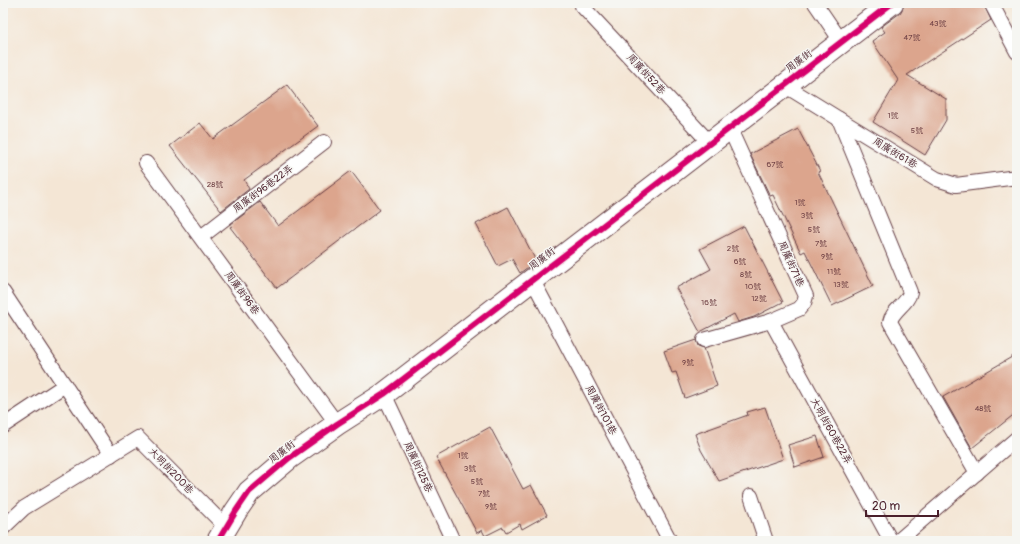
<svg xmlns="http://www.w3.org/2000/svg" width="1020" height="544" font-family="Pangolin,'LXGW WenKai TC',sans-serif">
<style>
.building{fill:#dca58d}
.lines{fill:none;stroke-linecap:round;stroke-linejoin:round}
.service-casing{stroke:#643d44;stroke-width:16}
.minor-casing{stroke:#643d44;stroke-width:24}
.service{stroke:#fff;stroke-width:14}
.minor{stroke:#fff;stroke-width:22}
.cycleway-casing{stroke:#f6f6f2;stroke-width:8}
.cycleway{stroke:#d6006c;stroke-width:6}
.labels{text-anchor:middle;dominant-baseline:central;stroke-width:3;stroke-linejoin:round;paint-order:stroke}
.number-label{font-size:8px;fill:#6e4044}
.street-label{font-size:10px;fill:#4a1f2b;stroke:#f6f6f2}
</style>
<rect width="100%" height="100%" fill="#f6f6f2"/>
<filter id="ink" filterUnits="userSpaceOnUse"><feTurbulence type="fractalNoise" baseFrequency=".025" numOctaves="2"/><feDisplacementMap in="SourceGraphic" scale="8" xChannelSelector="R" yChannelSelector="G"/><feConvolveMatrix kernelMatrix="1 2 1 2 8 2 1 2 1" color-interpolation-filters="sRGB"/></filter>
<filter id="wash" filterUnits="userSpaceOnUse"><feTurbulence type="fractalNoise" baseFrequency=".012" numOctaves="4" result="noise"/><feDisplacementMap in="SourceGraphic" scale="16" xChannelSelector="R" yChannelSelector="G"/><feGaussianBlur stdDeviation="0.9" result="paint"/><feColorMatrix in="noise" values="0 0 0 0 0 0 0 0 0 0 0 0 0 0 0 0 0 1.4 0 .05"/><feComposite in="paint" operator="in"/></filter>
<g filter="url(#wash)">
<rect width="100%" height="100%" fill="#f4e6d5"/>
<g id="blocks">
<g class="building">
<path d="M904 3H983L991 20 907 75 946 99V120L925 155 873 122 898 80 872 41 885 32 881 27 900 13 903 8Z"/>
<path d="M287 85 318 126 244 180 249 189 221 211 170 146 200 123 213 139Z"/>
<path d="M798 129 820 171 818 172 873 286 832 306 805 251 801 253 773 195 770 196 750 154Z"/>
<path d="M351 171 380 210 277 288 230 227 232 226 231 224 260 202 278 226Z"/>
<path d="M508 207 536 261 520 273 512 259 498 266 476 224Z"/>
<path d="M744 226 783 302 754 317 738 322 734 314 700 332 676 288 711 269 700 249Z"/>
<path d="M696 340 698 346 704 348 717 386 685 398 676 372 672 373 664 351Z"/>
<path d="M1017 354V412L972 448 943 397Z"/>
<path d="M765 407 783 459 719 481 701 450 695 434 748 415 747 412Z"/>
<path d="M490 427 523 489 531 485 547 515 522 529 520 524 506 532 503 527 485 536 482 530 477 533 436 457Z"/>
<path d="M817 436 824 457 795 467 788 445Z"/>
</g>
</g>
</g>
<g filter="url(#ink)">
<use href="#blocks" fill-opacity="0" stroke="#643d44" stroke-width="1"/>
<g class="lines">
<defs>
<g id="service">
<path d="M815 3 841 41"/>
<path d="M991 3 1017 52"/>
<path d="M582 6 709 142"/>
<path d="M784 85 839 119 937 179 956 185 1017 177"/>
<path d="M839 119 910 292C908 304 892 310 890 322L977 473"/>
<path d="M146 163 337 424"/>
<path d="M201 237 324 142"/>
<path d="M532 279 670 541"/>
<path d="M3 292 111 455"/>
<path d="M771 321 891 541"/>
<path d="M704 340 771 321 799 309 804 303 806 296 729 127"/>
<path d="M384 394 453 541"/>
<path d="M3 426 65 385"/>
<path d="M751 496 766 541"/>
<path d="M3 528 24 508 138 438 226 527"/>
<path d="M898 541 1017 438"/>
</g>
<path id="minor" d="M218 541 236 511 249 492 289 458 337 424 384 394 892 3"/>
</defs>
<use href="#service" class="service-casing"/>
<use href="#minor" class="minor-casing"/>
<use href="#service" class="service"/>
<use href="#minor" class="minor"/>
<defs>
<path id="cycleway" d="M218 541 236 511 249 492 289 458 337 424 384 394 892 3"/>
</defs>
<use href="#cycleway" class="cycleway-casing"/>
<use href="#cycleway" class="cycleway"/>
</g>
</g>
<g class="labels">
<g class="number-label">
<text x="938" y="23">43號</text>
<text x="912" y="37">47號</text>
<text x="893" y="115">1號</text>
<text x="917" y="130">5號</text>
<text x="775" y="164">67號</text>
<text x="215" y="184">28號</text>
<text x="800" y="202">1號</text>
<text x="807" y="215">3號</text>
<text x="814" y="229">5號</text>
<text x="821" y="243">7號</text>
<text x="733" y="248">2號</text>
<text x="827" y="256">9號</text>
<text x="740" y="261">6號</text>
<text x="834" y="271">11號</text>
<text x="746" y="274">8號</text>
<text x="841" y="284">13號</text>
<text x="753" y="286">10號</text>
<text x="759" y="298">12號</text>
<text x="709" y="302">16號</text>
<text x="688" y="362">9號</text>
<text x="983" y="408">48號</text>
<text x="463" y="455">1號</text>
<text x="470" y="468">3號</text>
<text x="477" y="481">5號</text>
<text x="484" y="493">7號</text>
<text x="491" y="506">9號</text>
</g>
<g class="street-label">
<text transform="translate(799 61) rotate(-37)">周廣街</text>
<text transform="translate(646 74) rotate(47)">周廣街52巷</text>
<text transform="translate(895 153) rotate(31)">周廣街61巷</text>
<text transform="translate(263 189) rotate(-37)">周廣街96巷22弄</text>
<text transform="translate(542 259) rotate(-38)">周廣街</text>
<text transform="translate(791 264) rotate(66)">周廣街71巷</text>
<text transform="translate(242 293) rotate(54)">周廣街96巷</text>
<text transform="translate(601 410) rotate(62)">周廣街101巷</text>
<text transform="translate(831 431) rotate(61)">大明街60巷22弄</text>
<text transform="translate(282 452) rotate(-38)">周廣街</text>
<text transform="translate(418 467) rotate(65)">周廣街125巷</text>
<text transform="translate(171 471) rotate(46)">大明街200巷</text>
</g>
</g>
<rect width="1020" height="544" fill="none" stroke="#f6f6f2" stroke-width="16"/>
<path d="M866 510v6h72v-6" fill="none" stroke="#4a1f2b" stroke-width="2"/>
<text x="872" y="510" font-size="12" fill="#4a1f2b" stroke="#f6f6f2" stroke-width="3" paint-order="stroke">20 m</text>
</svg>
